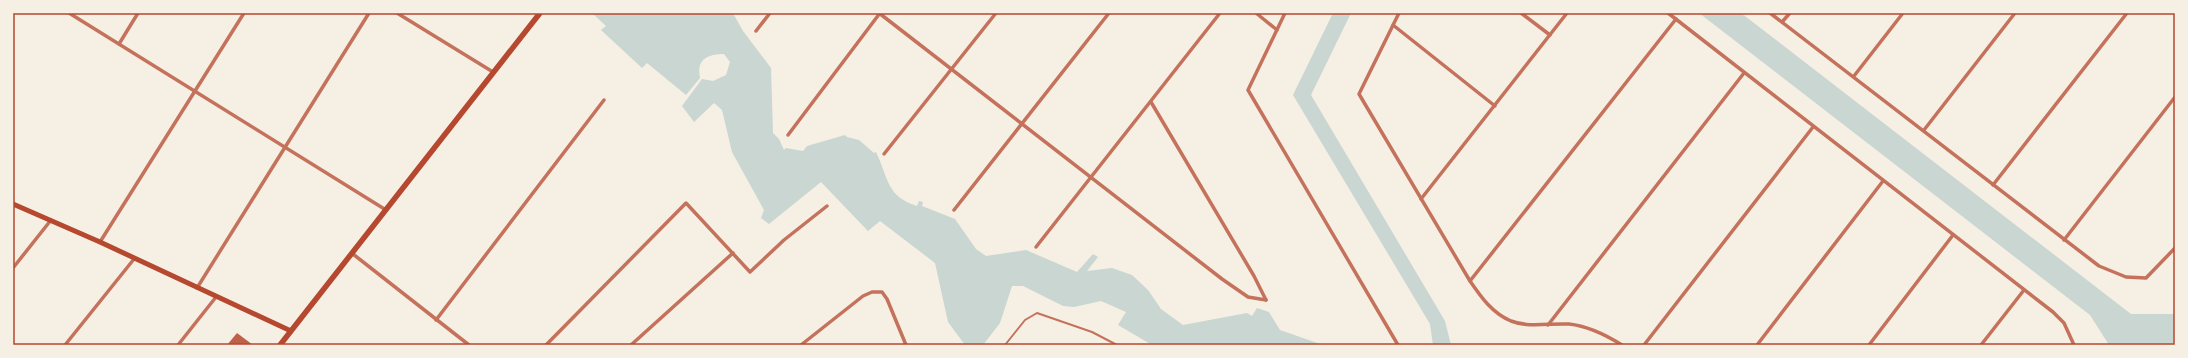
<svg xmlns="http://www.w3.org/2000/svg" width="2188" height="358" font-family="'Work Sans',sans-serif">
<style>
.water{fill:#c9d6d2}
.building{fill:#bf614a}
.lines{fill:none;stroke-linecap:round;stroke-linejoin:round}
.service{stroke:#c5725c;stroke-width:2}
.minor{stroke:#c5725c;stroke-width:3.5}
.secondary{stroke:#b5482f;stroke-width:5}
.primary{stroke:#b5482f;stroke-width:5.5}
.neatline{fill:none;stroke:#b5482f;stroke-width:1.5}
</style>
<rect width="100%" height="100%" fill="#f6efe4"/>
<g class="water">
<path d="M592 13H733L743 31 771 68 773 133 779 139 784 150 786 148 803 151 807 146 845 135 847 137 859 140 874 153 876 152C889 179 886 196 917 206L919 201 923 202 922 206 955 219 976 249 986 256 1026 250 1077 272 1093 254 1098 257 1087 271 1112 268 1132 275 1148 290 1161 309 1183 325 1247 313 1252 316 1257 308 1269 312 1280 330 1323 345H1152L1118 325 1126 312 1101 301 1074 307 1063 306 1023 286H1012L1000 323 983 345H965L948 322 935 263 880 221 868 231 821 182 769 224 761 218 764 210 732 152 722 110 714 103 694 122 682 106 702 79 713 81 726 75 730 62 724 54C708 54 696 59 700 78L686 95 647 63 642 68 601 30 606 26Z"/>
<path d="M1333 13H1351L1311 95 1445 321 1451 345H1433L1430 324 1293 95Z"/>
<path d="M1699 13H1741L2131 314H2175V345H2109L2090 315Z"/>
</g>
<path class="building" d="M237 333 253 345H227Z"/>
<g class="lines">
<path class="service" d="M1005 345 1025 320 1037 313 1092 332 1117 345"/>
<g class="minor">
<path d="M69 13 386 210"/>
<path d="M397 13 493 72"/>
<path d="M879 13 1222 279 1248 297 1266 300"/>
<path d="M1256 13 1277 30"/>
<path d="M1285 13 1248 90 1398 345"/>
<path d="M1399 13 1359 94 1470 281C1481 297 1492 313 1511 321 1529 328 1550 323 1569 324 1588 326 1606 335 1622 345"/>
<path d="M1521 13 1550 35"/>
<path d="M1668 13 2053 312 2064 323 2074 345"/>
<path d="M1770 13 2099 266 2126 277 2146 278 2175 248"/>
<path d="M1782 22 1790 13"/>
<path d="M1393 25 1495 106"/>
<path d="M756 31 770 13"/>
<path d="M119 44 138 13"/>
<path d="M1854 76 1903 13"/>
<path d="M1151 102 1254 276 1266 300"/>
<path d="M1924 130 2015 13"/>
<path d="M788 135 880 13"/>
<path d="M884 154 996 13"/>
<path d="M1993 185 2127 13"/>
<path d="M1421 199 1567 13"/>
<path d="M954 210 1109 13"/>
<path d="M2064 240 2175 97"/>
<path d="M100 242 244 13"/>
<path d="M1036 247 1220 13"/>
<path d="M353 254 469 345"/>
<path d="M13 268 51 220"/>
<path d="M1470 281 1676 19"/>
<path d="M197 288 369 13"/>
<path d="M436 320 604 100"/>
<path d="M1548 325 1744 73"/>
<path d="M65 345 134 259"/>
<path d="M178 345 216 297"/>
<path d="M546 345 686 203 750 272 784 240 827 206"/>
<path d="M631 345 733 253"/>
<path d="M801 345 863 296 872 292H882L887 299 906 345"/>
<path d="M1644 345 1813 127"/>
<path d="M1757 345 1883 181"/>
<path d="M1869 345 1953 235"/>
<path d="M1981 345 2024 290"/>
</g>
<path class="secondary" d="M13 204 100 242 291 331"/>
<path class="primary" d="M280 345 540 13"/>
</g>
<rect width="2188" height="358" fill="none" stroke="#f6efe4" stroke-width="28"/>
<rect x="14" y="14" width="2160" height="330" class="neatline"/>
</svg>
